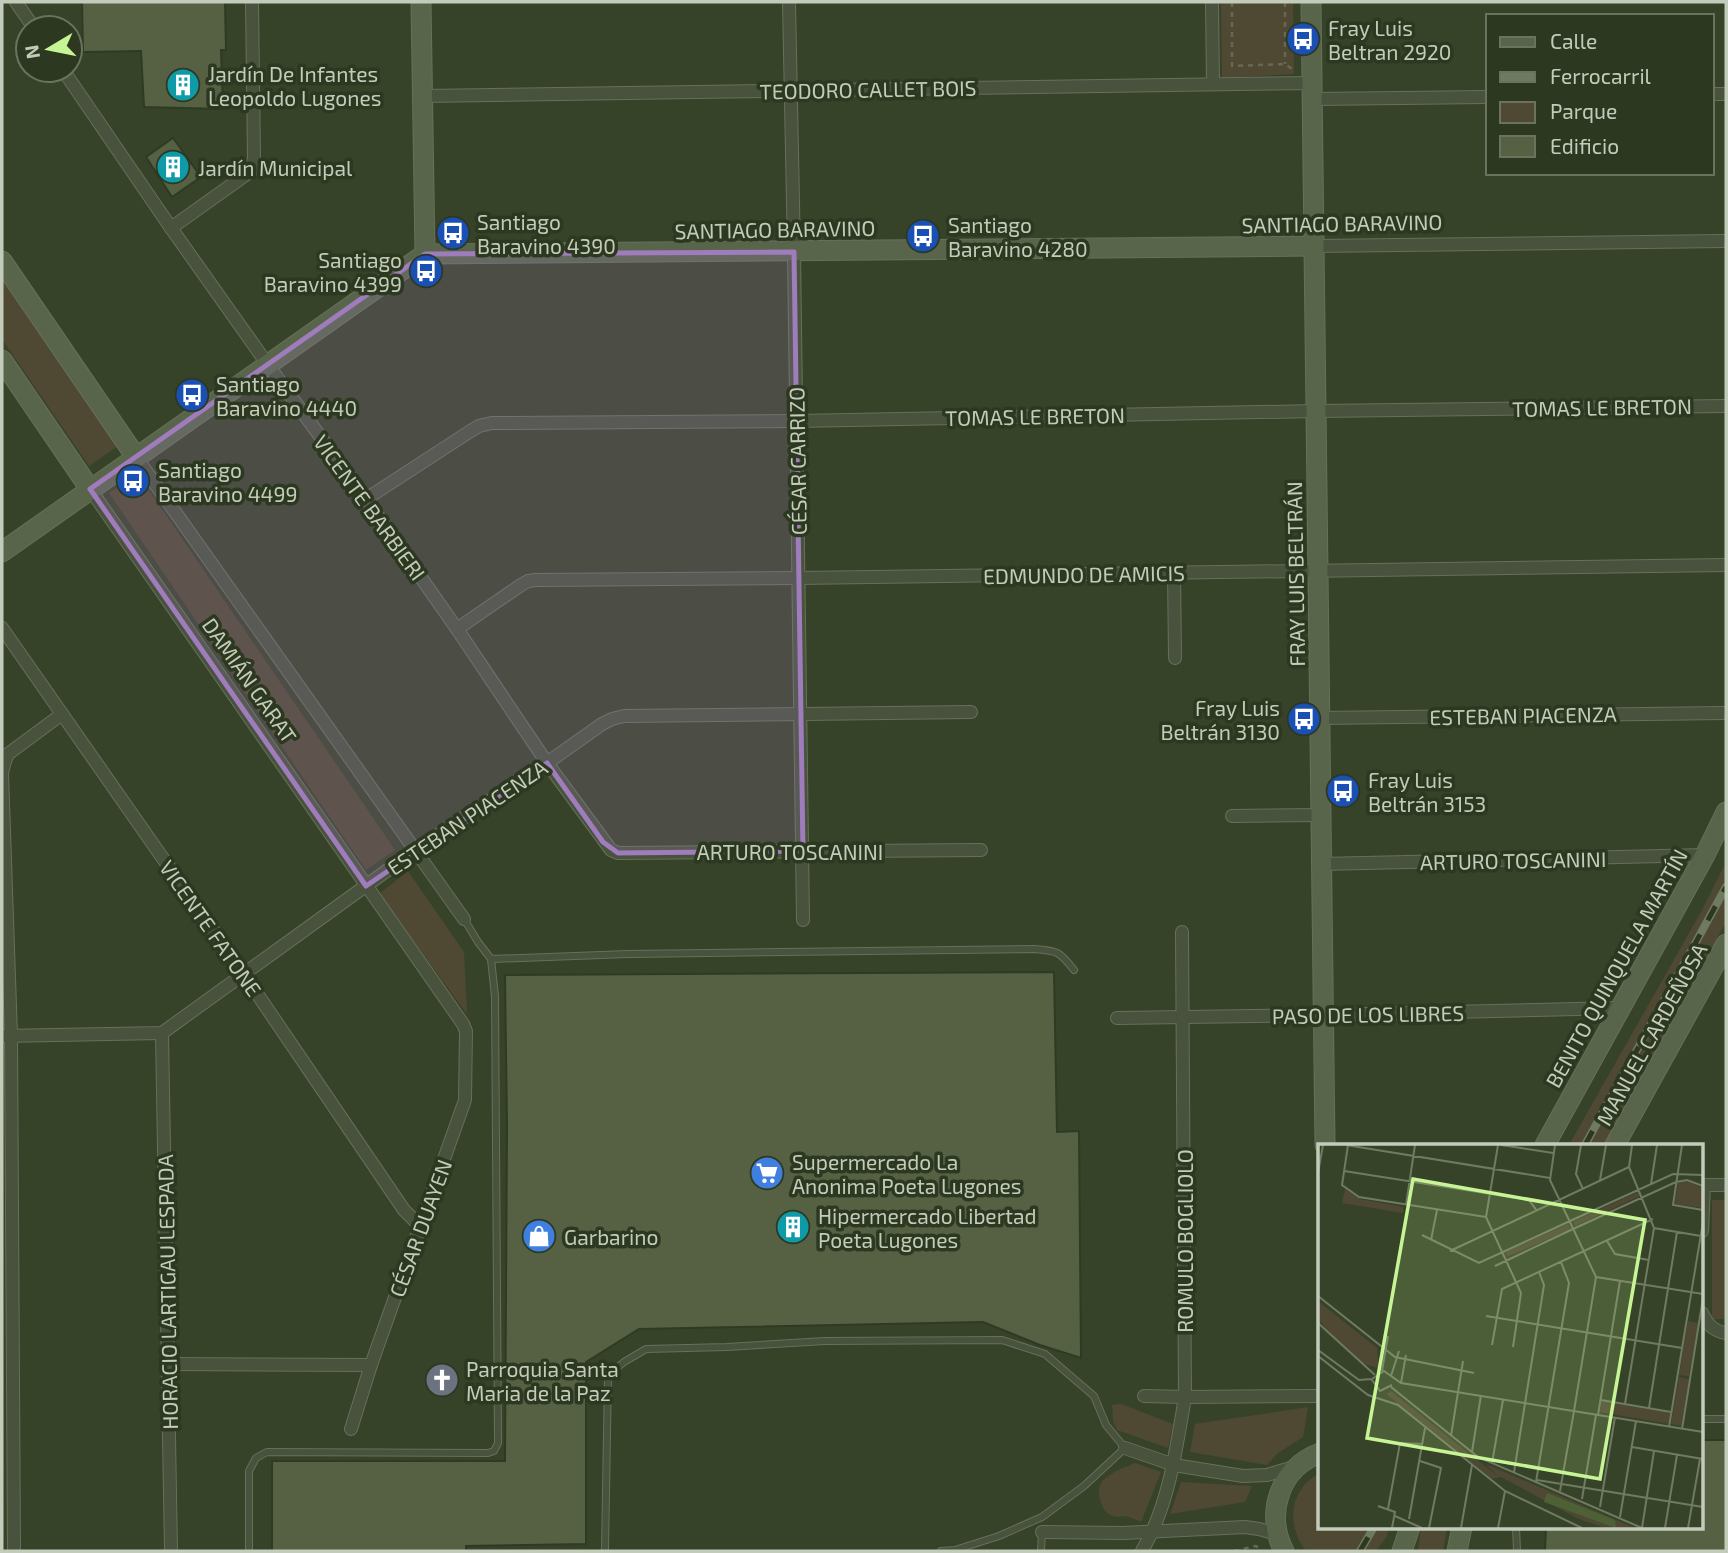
<svg xmlns="http://www.w3.org/2000/svg" width="1728" height="1553" font-family="'Exo 2',sans-serif">
<style>
.green{fill:#4f4933}
.building{fill:#566144;stroke:#2f3a23;stroke-width:2}
.lines{fill:none;stroke-linecap:round;stroke-linejoin:round}
.service-casing{stroke:#66705b;stroke-width:8}
.minor-casing{stroke:#66705b;stroke-width:14}
.secondary-casing{stroke:#66705b;stroke-width:21}
.path{stroke:#676852;stroke-width:2.5;stroke-dasharray:5 5;stroke-linecap:butt}
.service{stroke:#48523c;stroke-width:6}
.minor{stroke:#48523c;stroke-width:12}
.secondary{stroke:#58654b;stroke-width:19}
.rail-casing{stroke:#6f7b61;stroke-width:8}
.rail{stroke:#2d3821;stroke-width:5;stroke-dasharray:16;stroke-linecap:butt}
.marked{fill:#9f7cbc;fill-opacity:0.2;stroke:#9f7cbc;stroke-width:5;stroke-linejoin:round}
.labels{text-anchor:middle;dominant-baseline:central;stroke-width:7;stroke-linejoin:round;paint-order:stroke}
.poi-label{font-size:21px;fill:#c3ccba;stroke:#2d3821;text-anchor:start}
.street-label{font-size:21px;fill:#c3ccba;stroke:#2d3821}
.inset-road{fill:none;stroke:#6f7a62;stroke-width:2}
.view{fill:#c7f596;fill-opacity:0.15;stroke:#c7f596;stroke-width:3.5}
.inset-edge{fill:none;stroke:#c3ccba;stroke-width:3.5}
</style>
<rect width="100%" height="100%" fill="#374328"/>
<g class="green">
<path d="M1221 2H1293L1294 74 1222 78Z"/>
<path d="M2 278 118 446 89 466 2 339Z"/>
<path d="M138 474 395 850 366 870 109 493Z"/>
<path d="M1726 862V922L1604 1145H1569L1701 912Z"/>
<path d="M408 871 464 952 467 1014 379 894Z"/>
<rect x="1712" y="1200" width="14" height="119"/>
<path d="M1121 1404 1173 1424 1168 1448 1117 1430 1113 1420 1112 1405Z"/>
<path d="M1308 1407 1303 1437 1278 1453 1267 1465 1190 1452 1195 1424Z"/>
<path d="M1135 1463 1161 1472 1141 1522C1136 1520 1130 1517 1125 1516 1118 1516 1120 1518 1113 1516 1105 1513 1102 1507 1100 1499 1093 1477 1119 1470 1135 1463Z"/>
<path d="M1320 1473V1527H1389L1387 1536 1376 1551H1306C1286 1525 1289 1489 1320 1473Z"/>
<path d="M1181 1482 1252 1486 1245 1502 1170 1514Z"/>
<path d="M1421 1527H1447L1443 1551H1418Z"/>
</g>
<g class="building">
<path d="M82 2H225L226 50H221L223 109 144 107 141 51 83 52Z"/>
<path d="M173 138 201 177 172 197 146 157Z"/>
<path d="M1054 972 1057 1132 1079 1131 1081 1358 1040 1345 983 1322 639 1329 586 1362V1544L466 1546V1551H272V1461H505L507 1126 505 975Z"/>
<path d="M1702 1440H1726V1551H1545L1546 1527H1702Z"/>
</g>
<g class="lines">
<defs>
<g id="service">
<path d="M491 959 628 954 1034 949C1058 951 1059 951 1074 970"/>
<path d="M1702 1419H1726"/>
<path d="M1516 1527 1517 1551"/>
<path d="M249 1551V1471L256 1458 267 1452 488 1453 494 1451 498 1443 495 996 491 959 478 942 464 919"/>
<path d="M605 1551 608 1375 624 1362 646 1349 727 1347 825 1341 1002 1340 1045 1354 1094 1396 1106 1425 1125 1448 1084 1486 1042 1517 999 1536 955 1550 941 1551"/>
<path d="M1041 1551 1042 1532"/>
</g>
<g id="minor">
<path d="M16 2 34 28"/>
<path d="M789 2 794 252 803 920"/>
<path d="M1212 2 1213 84"/>
<path d="M63 70 171 228 268 365 366 499 457 629 547 763 611 850 618 853 981 850"/>
<path d="M1712 94H1726"/>
<path d="M423 96 1312 83"/>
<path d="M1312 99 1488 97"/>
<path d="M171 228 251 171 254 158 252 2"/>
<path d="M1314 246 1726 241"/>
<path d="M136 457 464 919"/>
<path d="M90 489 463 1024 466 1031 465 1100 371 1365 351 1429"/>
<path d="M366 499 469 432 479 426 492 423 797 421 1316 411 1726 406"/>
<path d="M1174 572 1175 658"/>
<path d="M2 628 243 973 404 1210 421 1227"/>
<path d="M457 629 521 585 528 581 536 580 798 578 1726 565"/>
<path d="M1319 718 1726 713"/>
<path d="M1232 816 1320 815"/>
<path d="M1321 864 1705 855"/>
<path d="M1117 1018 1322 1015 1620 1008"/>
<path d="M162 1033 171 1551"/>
<path d="M2 1036 162 1033 414 851 547 763 602 724 612 719 624 716 971 712"/>
<path d="M1702 1185H1726"/>
<path d="M1702 1231 1704 1185"/>
<path d="M1702 1313C1707 1324 1713 1331 1726 1333"/>
<path d="M169 1364 371 1365"/>
<path d="M1144 1396 1185 1397 1320 1396"/>
<path d="M1125 1448 1174 1465 1243 1476 1267 1475 1294 1467"/>
<path d="M1042 1532 1123 1533 1245 1527 1259 1529 1277 1534"/>
<path d="M14 1551 11 1036 2 773 5 761 8 754 62 714"/>
<path d="M1142 1551C1169 1505 1176 1450 1185 1397L1182 932"/>
</g>
<g id="secondary">
<path d="M421 2 425 254"/>
<path d="M1311 2 1325 1145"/>
<path d="M2 261 136 457"/>
<path d="M2 360 90 489"/>
<path d="M2 552 425 254 1314 246"/>
<path d="M1545 1145 1705 855 1726 812"/>
<path d="M1615 1145 1726 944"/>
<path d="M1284 1551C1265 1514 1279 1468 1320 1453"/>
<path d="M1402 1551 1410 1527"/>
<path d="M1457 1551 1462 1527"/>
</g>
</defs>
<use href="#service" class="service-casing"/>
<use href="#minor" class="minor-casing"/>
<use href="#secondary" class="secondary-casing"/>
<g class="path">
<path d="M1232 2V66L1285 64 1292 69"/>
<path d="M1285 2V64"/>
<path d="M1234 1551 1256 1546 1261 1551"/>
</g>
<use href="#service" class="service"/>
<use href="#minor" class="minor"/>
<use href="#secondary" class="secondary"/>
<defs>
<g id="rail">
<path d="M1585 1145 1726 887"/>
<path d="M1360 1551 1374 1527"/>
</g>
</defs>
<use href="#rail" class="rail-casing"/>
<use href="#rail" class="rail"/>
</g>
<path class="marked" d="M794 252 803 851 618 853 603 842 547 763 366 886 90 489 425 254Z"/>
<defs>
<symbol id="bus-disc" viewBox="-11 -11 22 22"><circle r="9.5" fill="#1a4fb4" stroke="#2d3821"/><path d="M-5-6H5V4H4V6H2V4H-2V6H-4V4H-5ZM-3.5-4V0h7V-4ZM-3.5 1.2v1.5H-2V1.2ZM2 1.2v1.5H3.5V1.2Z" fill="#fff"/></symbol>
<symbol id="building-disc" viewBox="-11 -11 22 22"><circle r="9.5" fill="#0f9aa8" stroke="#2d3821"/><path d="M-4-6H4V6H1V3H-1V6H-4ZM-2.5-4.3h1.7v1.8h-1.7ZM.8-4.3h1.7v1.8H.8ZM-2.5-1h1.7V.8h-1.7ZM.8-1h1.7V.8H.8Z" fill="#fff"/></symbol>
<symbol id="supermarket-disc" viewBox="-11 -11 22 22"><circle r="9.5" fill="#3f7fe0" stroke="#2d3821"/><path d="M-6-5.5h2.5l.6 2H6L4.5 2H-2.5L-4.4-4H-6ZM-1.5 3.2a1.3 1.3 0 1 0 .1 0ZM3 3.2a1.3 1.3 0 1 0 .1 0Z" fill="#fff"/></symbol>
<symbol id="shop-disc" viewBox="-11 -11 22 22"><circle r="9.5" fill="#3f7fe0" stroke="#2d3821"/><path d="M-5-2.5h2.3a2.7 3.5 0 0 1 5.4 0H5L5.5 6h-11ZM-1.5-2.5h3a1.5 2.3 0 0 0-3 0Z" fill="#fff"/></symbol>
<symbol id="church-disc" viewBox="-11 -11 22 22"><circle r="9.5" fill="#6b7280" stroke="#2d3821"/><path d="M-1.2-6h2.4v3.5h3.3v2.4h-3.3V6h-2.4V-.1h-3.3v-2.4h3.3Z" fill="#fff"/></symbol>
</defs>
<g fill-rule="evenodd">
<use href="#bus-disc" x="1284" y="20" width="38" height="38"/>
<use href="#building-disc" x="164" y="66" width="38" height="38"/>
<use href="#building-disc" x="154" y="148" width="38" height="38"/>
<use href="#bus-disc" x="434" y="214" width="38" height="38"/>
<use href="#bus-disc" x="904" y="217" width="38" height="38"/>
<use href="#bus-disc" x="407" y="252" width="38" height="38"/>
<use href="#bus-disc" x="173" y="376" width="38" height="38"/>
<use href="#bus-disc" x="114" y="462" width="38" height="38"/>
<use href="#bus-disc" x="1285" y="700" width="38" height="38"/>
<use href="#bus-disc" x="1324" y="772" width="38" height="38"/>
<use href="#supermarket-disc" x="748" y="1154" width="38" height="38"/>
<use href="#building-disc" x="774" y="1208" width="38" height="38"/>
<use href="#shop-disc" x="520" y="1217" width="38" height="38"/>
<use href="#church-disc" x="423" y="1361" width="38" height="38"/>
</g>
<g class="labels">
<g class="poi-label">
<text x="1328" y="27">Fray Luis<tspan x="1328" dy="24">Beltran 2920</tspan></text>
<text x="208" y="73">Jardín De Infantes<tspan x="208" dy="24">Leopoldo Lugones</tspan></text>
<text x="198" y="167">Jardín Municipal</text>
<text x="477" y="221">Santiago<tspan x="477" dy="24">Baravino 4390</tspan></text>
<text x="948" y="224">Santiago<tspan x="948" dy="24">Baravino 4280</tspan></text>
<text x="402" y="259" text-anchor="end">Santiago<tspan x="402" dy="24">Baravino 4399</tspan></text>
<text x="216" y="383">Santiago<tspan x="216" dy="24">Baravino 4440</tspan></text>
<text x="158" y="469">Santiago<tspan x="158" dy="24">Baravino 4499</tspan></text>
<text x="1280" y="707" text-anchor="end">Fray Luis<tspan x="1280" dy="24">Beltrán 3130</tspan></text>
<text x="1368" y="779">Fray Luis<tspan x="1368" dy="24">Beltrán 3153</tspan></text>
<text x="792" y="1161">Supermercado La<tspan x="792" dy="24">Anonima Poeta Lugones</tspan></text>
<text x="818" y="1215">Hipermercado Libertad<tspan x="818" dy="24">Poeta Lugones</tspan></text>
<text x="564" y="1236">Garbarino</text>
<text x="466" y="1368">Parroquia Santa<tspan x="466" dy="24">Maria de la Paz</tspan></text>
</g>
<g class="street-label">
<text transform="translate(868 89) rotate(-1)">TEODORO CALLET BOIS</text>
<text transform="translate(1342 223) rotate(-1)">SANTIAGO BARAVINO</text>
<text transform="translate(775 229) rotate(-1)">SANTIAGO BARAVINO</text>
<text transform="translate(1602 407) rotate(-1)">TOMAS LE BRETON</text>
<text transform="translate(1035 416) rotate(-1)">TOMAS LE BRETON</text>
<text transform="translate(797 461) rotate(-91)">CÉSAR CARRIZO</text>
<text transform="translate(370 507) rotate(54)">VICENTE BARBIERI</text>
<text transform="translate(1084 574) rotate(-1)">EDMUNDO DE AMICIS</text>
<text transform="translate(1295 574) rotate(-91)">FRAY LUIS BELTRÁN</text>
<text transform="translate(250 680) rotate(55)">DAMIÁN GARAT</text>
<text transform="translate(1523 715) rotate(-1)">ESTEBAN PIACENZA</text>
<text transform="translate(467 817) rotate(-34)">ESTEBAN PIACENZA</text>
<text x="790" y="851">ARTURO TOSCANINI</text>
<text transform="translate(1513 860) rotate(-1)">ARTURO TOSCANINI</text>
<text transform="translate(211 928) rotate(55)">VICENTE FATONE</text>
<text transform="translate(1616 968) rotate(-61)">BENITO QUINQUELA MARTÍN</text>
<text transform="translate(1368 1014) rotate(-1)">PASO DE LOS LIBRES</text>
<text transform="translate(1651 1034) rotate(-61)">MANUEL CARDEÑOSA</text>
<text transform="translate(420 1228) rotate(-70)">CÉSAR DUAYEN</text>
<text transform="translate(1184 1241) rotate(-90)">ROMULO BOGLIOLO</text>
<text transform="translate(167 1292) rotate(-91)">HORACIO LARTIGAU LESPADA</text>
</g>
</g>
<g transform="translate(1318 1144)">
<rect width="385" height="385" fill="#374328"/>
<path d="M368 37 385 44V64L357 60 360 39ZM27 45 42 55 85 63V69L24 59ZM320 48 322 52 257 82 255 78ZM250 80 253 85 189 113 187 108ZM0 157 59 204 61 224 46 220 15 192 0 175ZM370 177 380 179 371 232 361 231ZM361 233 371 235 363 282 353 280ZM73 247 181 333 168 320 317 384H288L261 375 183 333 174 335 68 250ZM283 257 353 269 351 280 282 268Z" fill="#4f4933"/>
<path d="M229 349 297 376 298 384 226 358Z" fill="#4d6036"/>
<path class="inset-road" d="M28 1 232 34M30 1 24 41 41 53 168 73M180 1 168 73 203 149 195 203M183 1 235 9M237 1 232 36 278 133 256 267M263 1 258 30 265 45M314 1 311 23 336 84 383 92M364 1 355 61 385 66M26 27 211 56 219 67M0 29 5 1M282 36 288 1M333 40 339 1M88 61 97 1M252 77 355 30 385 31M255 85 358 38 369 36 385 42M104 91 161 119 252 77M113 96 119 66M289 97 297 110 331 116M132 107 311 23M177 122 255 85M278 133 385 150M0 152 77 213 156 229M168 172 364 204M0 179 57 231M174 201 184 145 335 75M0 206 41 236 54 235M0 212 50 251 80 261 187 347 264 384M64 227 70 192M73 232 81 207M54 235 66 227 83 239 385 288M54 236 62 247 74 241M83 239 88 211M73 243 160 313 324 384M283 256 353 268M307 260 336 84M331 264 359 88M280 271 302 137M351 283 385 78M364 285 385 154M133 292 145 217M314 303 385 315M154 308 163 251M102 317 123 324 111 384M174 319 185 256M196 328 226 141 221 128M219 336 385 363M218 338 251 139 243 118M242 347 256 267M264 355 278 271M60 362 77 368 74 384M282 363 297 273M70 365 82 299 105 300M77 372 104 384M302 373 318 277M91 375 107 284M143 384 154 321M180 384 187 347M324 384 336 307M347 384 359 311M370 384 382 315"/>
<path class="view" d="M95 35 327 76 282 335 49 294Z"/>
<rect width="385" height="385" class="inset-edge"/>
</g>
<rect width="1728" height="1553" fill="none" stroke="#c3ccba" stroke-width="7"/>
<rect x="1486" y="14" width="228" height="161" fill="#2d3821" stroke="#69735e" stroke-width="2"/>
<rect x="1500" y="37" width="35" height="10" fill="#58654b" stroke="#69735e" stroke-width="2"/>
<text x="1550" y="49" font-size="21" fill="#c3ccba">Calle</text>
<rect x="1500" y="72" width="35" height="10" fill="#6f7b61" stroke="#69735e" stroke-width="2"/>
<text x="1550" y="84" font-size="21" fill="#c3ccba">Ferrocarril</text>
<rect x="1500" y="102" width="35" height="21" fill="#4f4933" stroke="#69735e" stroke-width="2"/>
<text x="1550" y="119" font-size="21" fill="#c3ccba">Parque</text>
<rect x="1500" y="136" width="35" height="21" fill="#566144" stroke="#69735e" stroke-width="2"/>
<text x="1550" y="154" font-size="21" fill="#c3ccba">Edificio</text>
<g transform="translate(49 49) rotate(260)"><circle r="33" fill="#2d3821" stroke="#69735e" stroke-width="2"/>
<path d="M0-5L12 26L0 18L-12 26Z" fill="#c7f596"/>
<text y="-10" font-size="19" font-weight="bold" text-anchor="middle" fill="#c3ccba">N</text>
</g>
</svg>
